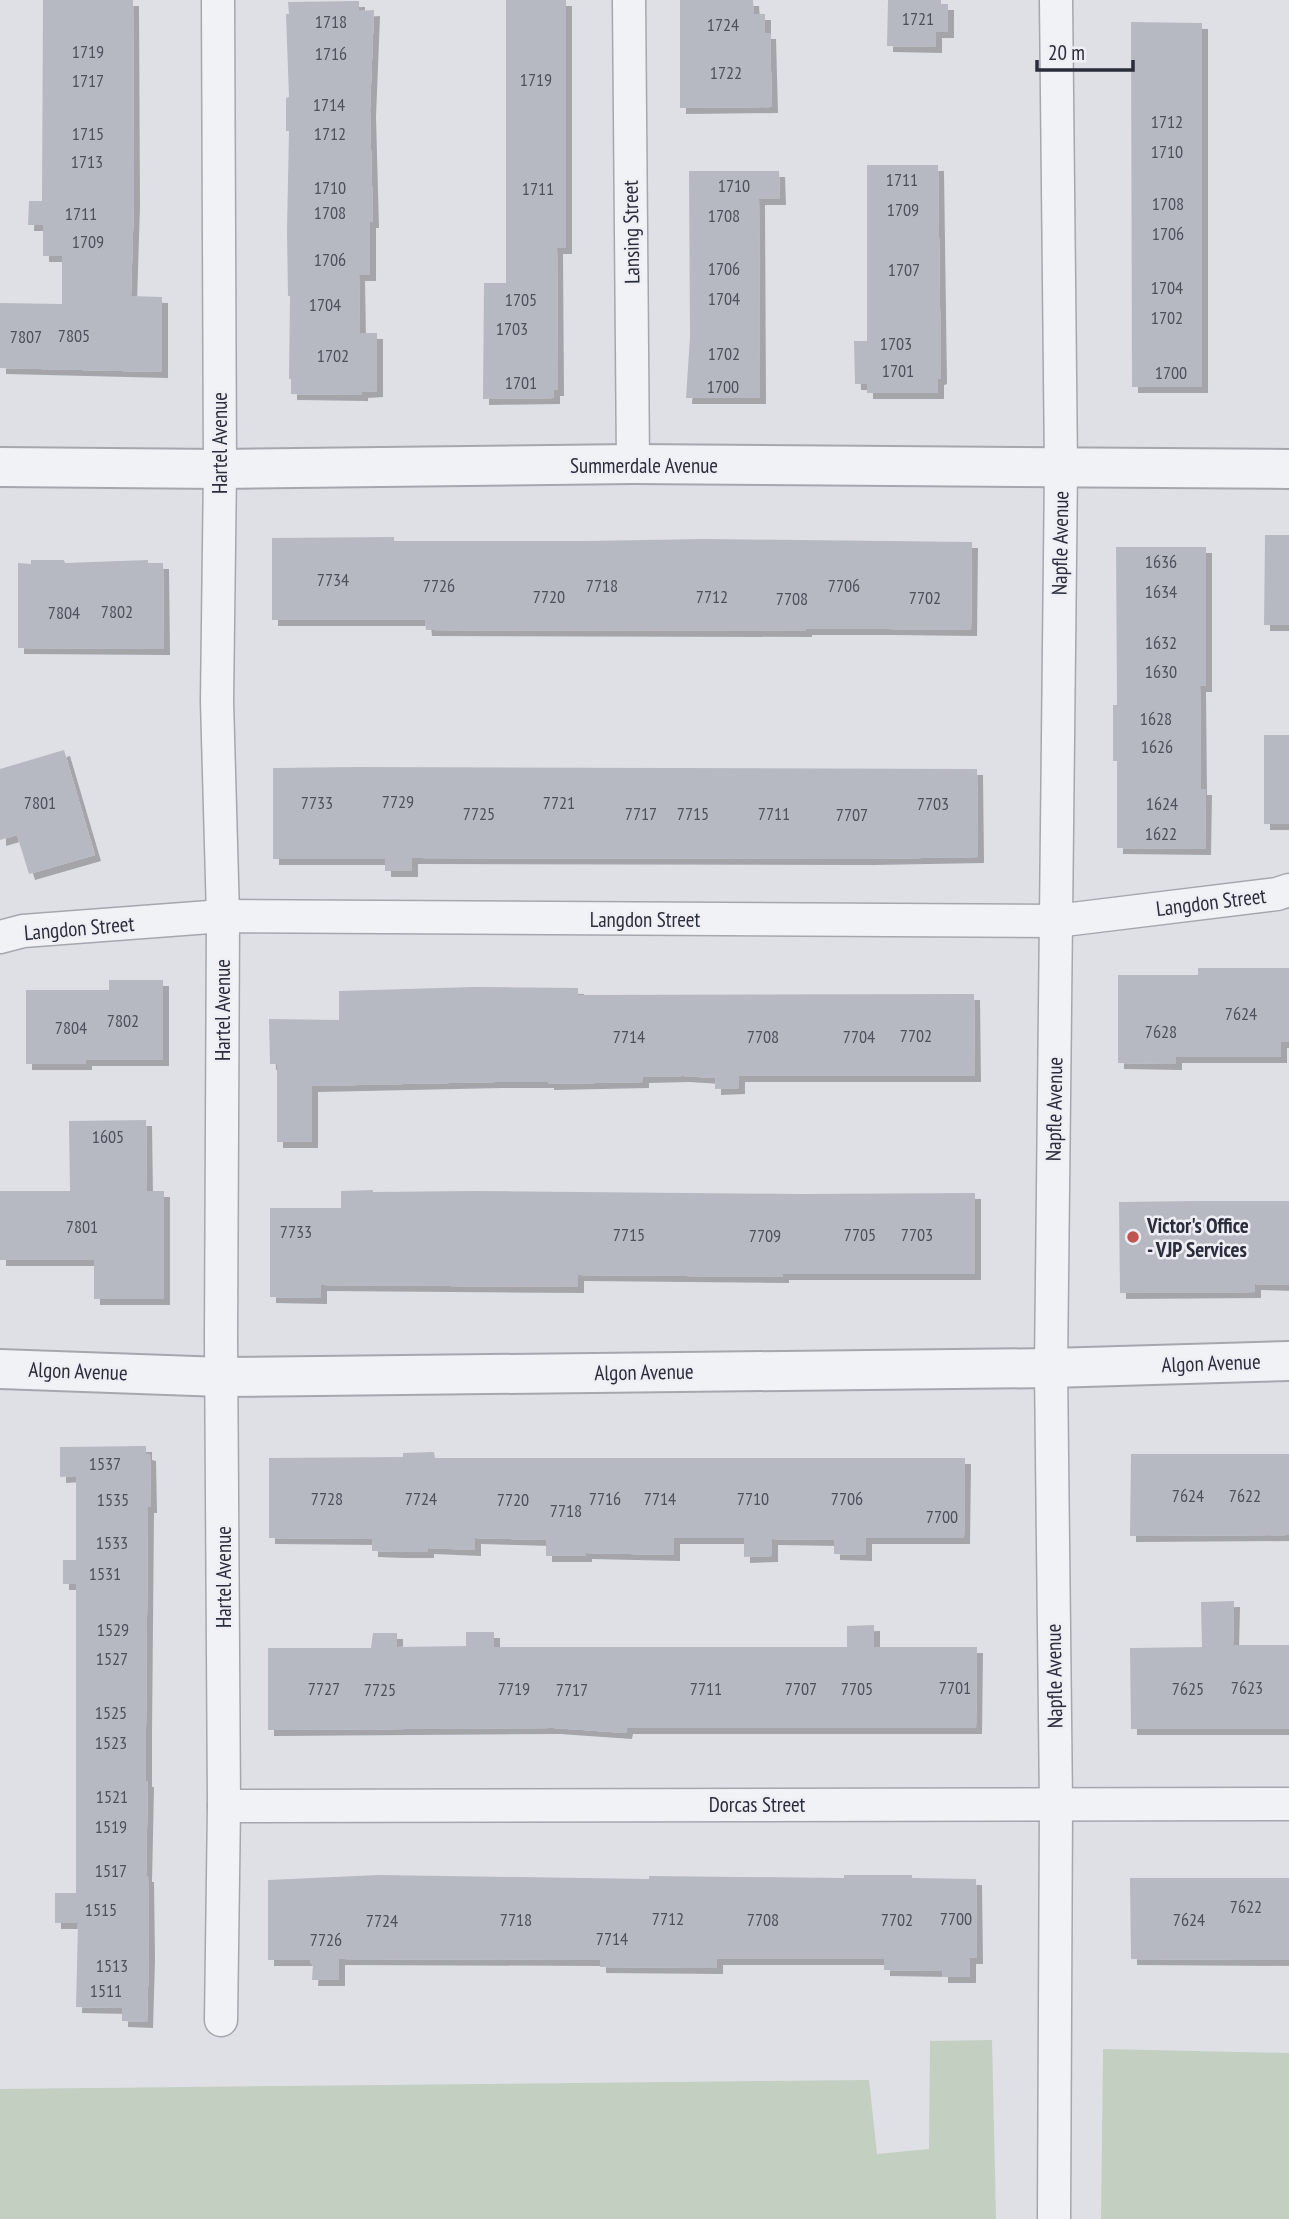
<svg xmlns="http://www.w3.org/2000/svg" width="1289" height="2219" font-family="'PT Sans Narrow',sans-serif">
<style>
.green{fill:#c2cfc1}
.building{fill:#b7b9c2;filter:url(#shadow)}
.lines{fill:none;stroke-linecap:round;stroke-linejoin:round}
.minor-casing{stroke:#a5a7af;stroke-width:35}
.tertiary-casing{stroke:#a5a7af;stroke-width:42}
.minor{stroke:#f1f2f5;stroke-width:32}
.tertiary{stroke:#f1f2f5;stroke-width:38}
.poi-dot{fill:#be5551;stroke:#eeeff4;stroke-width:2.5}
.labels{text-anchor:middle;dominant-baseline:central;stroke-width:5;stroke-linejoin:round;paint-order:stroke}
.number-label{font-size:18px;fill:#4d505d}
.street-label{font-size:21px;fill:#2a2d3b;stroke:#eeeff4}
.poi-label{font-size:21px;font-weight:bold;fill:#2a2d3b;stroke:#eeeff4;text-anchor:start}
</style>
<defs>
<filter id="shadow"><feDropShadow dx="6" dy="6" stdDeviation="0" flood-color="#0004"/></filter>
</defs>
<rect width="100%" height="100%" fill="#dfe0e6"/>
<g class="green">
<path d="M992 2040 996 2219H0V2089L869 2080 877 2154 929 2149 930 2041Z"/>
<path d="M1103 2049 1289 2053V2219H1101Z"/>
</g>
<g class="building">
<path d="M43 0H133L134 200 131 296 162 297V372L0 368V303L62 304V256H43V225H28L29 201H42Z"/>
<path d="M506 0H566V248H557L558 390H554V398L483 399 484 283H506Z"/>
<path d="M680 0H753L754 14H765V33H770L772 107 680 108Z"/>
<path d="M888 0H941V4H948V32H936V47L887 46Z"/>
<path d="M359 1V11L374 10 370 111 373 222H370V275H359L360 333H377V391L362 392V395L291 394V379H289L290 296H288L287 230 289 131H286V98L289 97 286 14H289L288 2Z"/>
<path d="M1131 22 1202 23V387H1132Z"/>
<path d="M867 165H938L941 378 938 379V393H867V384H855L854 341H867Z"/>
<path d="M689 171H779L780 199H759L760 398H686L690 337Z"/>
<path d="M1265 535H1289V625H1264Z"/>
<path d="M394 537V541H587L704 539 972 542 971 630 888 629H806V631L426 630 425 620H272V538Z"/>
<path d="M1116 547H1206V686H1200L1201 789H1206L1205 849 1117 848V761H1113V705H1117Z"/>
<path d="M31 560H64L65 563 148 560V563H163L164 649 18 648V563L31 564Z"/>
<rect x="1264" y="735" width="25" height="89"/>
<path d="M64 750 95 855 29 874 17 835 0 840V769Z"/>
<path d="M355 767 977 769 978 857 867 859 412 858V871H385V859H273V768Z"/>
<path d="M1198 968H1289V1042H1281V1057H1176V1064L1118 1063V975H1198Z"/>
<path d="M109 980H163V1060H86V1064H26V990H109Z"/>
<path d="M474 987 578 988V995L974 994 975 1076H739V1088L715 1089V1078L683 1076 643 1077V1082L548 1084V1082H496L312 1086V1142H277V1064H270L269 1019 339 1020V991Z"/>
<path d="M146 1120 147 1191H164V1299H94V1260H0V1191H70L69 1121Z"/>
<path d="M373 1190V1192L473 1191 802 1194 975 1193V1274H783V1277L578 1275V1287L321 1285V1298L270 1297V1208H341V1191Z"/>
<path d="M1197 1201H1289V1285L1255 1284V1292L1120 1293 1119 1202Z"/>
<path d="M146 1446V1454L150 1455 151 1507H148L146 1727V1781H148L146 1876H148L149 1954 147 2022 122 2021V2008L76 2007 78 1923H55V1893H76V1584H63V1560H76V1476L60 1477V1447Z"/>
<path d="M434 1452 435 1458H965L964 1538H866V1555L834 1554V1540L772 1539V1556L744 1557V1538H674V1555L586 1553V1556H546V1540L475 1538V1550L428 1548V1552H398L372 1551V1539L269 1538V1458L403 1457V1453Z"/>
<path d="M1131 1454H1289V1535L1130 1536Z"/>
<path d="M1234 1601 1233 1645H1289V1729H1131L1130 1648 1202 1647 1201 1602Z"/>
<path d="M874 1625V1647H977L976 1728H627L626 1733 554 1728 268 1730V1648H371L373 1633H397V1647L466 1646V1632H494V1647H847V1626Z"/>
<path d="M379 1875 649 1879V1876L844 1878V1875H912V1878L976 1879 977 1958H970V1977H942V1971L884 1970V1959H717V1968L600 1967V1960L339 1959V1980H312L313 1963 310 1964V1960H268V1880Z"/>
<path d="M1130 1878H1289V1960L1131 1959Z"/>
</g>
<g class="lines">
<defs>
<g id="minor">
<path d="M218 0 220 469 217 701 223 916 221 1338 224 1806 221 2020"/>
<path d="M629 0 633 464"/>
<path d="M0 937 23 931 223 916 1056 921 1277 894 1289 890"/>
<path d="M224 1806 1289 1804"/>
<path d="M1054 2219 1056 1804 1051 1368 1061 468 1056 0"/>
</g>
<g id="tertiary">
<path d="M0 467 220 469 633 464 1289 469"/>
<path d="M0 1369 222 1377 1051 1368 1289 1361"/>
</g>
</defs>
<use href="#minor" class="minor-casing"/>
<use href="#tertiary" class="tertiary-casing"/>
<use href="#minor" class="minor"/>
<use href="#tertiary" class="tertiary"/>
</g>
<circle class="poi-dot" cx="1133" cy="1237" r="7"/>
<g class="labels">
<g class="number-label">
<text x="918" y="18">1721</text>
<text x="331" y="21">1718</text>
<text x="723" y="24">1724</text>
<text x="88" y="51">1719</text>
<text x="331" y="53">1716</text>
<text x="726" y="72">1722</text>
<text x="536" y="79">1719</text>
<text x="88" y="80">1717</text>
<text x="329" y="104">1714</text>
<text x="1167" y="121">1712</text>
<text x="88" y="133">1715</text>
<text x="330" y="133">1712</text>
<text x="1167" y="151">1710</text>
<text x="87" y="161">1713</text>
<text x="902" y="179">1711</text>
<text x="734" y="185">1710</text>
<text x="330" y="187">1710</text>
<text x="538" y="188">1711</text>
<text x="1168" y="203">1708</text>
<text x="903" y="209">1709</text>
<text x="330" y="212">1708</text>
<text x="81" y="213">1711</text>
<text x="724" y="215">1708</text>
<text x="1168" y="233">1706</text>
<text x="88" y="241">1709</text>
<text x="330" y="259">1706</text>
<text x="724" y="268">1706</text>
<text x="904" y="269">1707</text>
<text x="1167" y="287">1704</text>
<text x="724" y="298">1704</text>
<text x="521" y="299">1705</text>
<text x="325" y="304">1704</text>
<text x="1167" y="317">1702</text>
<text x="512" y="328">1703</text>
<text x="74" y="335">7805</text>
<text x="26" y="336">7807</text>
<text x="896" y="343">1703</text>
<text x="724" y="353">1702</text>
<text x="333" y="355">1702</text>
<text x="898" y="370">1701</text>
<text x="1171" y="372">1700</text>
<text x="521" y="382">1701</text>
<text x="723" y="386">1700</text>
<text x="1161" y="561">1636</text>
<text x="333" y="579">7734</text>
<text x="439" y="585">7726</text>
<text x="602" y="585">7718</text>
<text x="844" y="585">7706</text>
<text x="1161" y="591">1634</text>
<text x="549" y="596">7720</text>
<text x="712" y="596">7712</text>
<text x="925" y="597">7702</text>
<text x="792" y="598">7708</text>
<text x="117" y="611">7802</text>
<text x="64" y="612">7804</text>
<text x="1161" y="642">1632</text>
<text x="1161" y="671">1630</text>
<text x="1156" y="718">1628</text>
<text x="1157" y="746">1626</text>
<text x="398" y="801">7729</text>
<text x="40" y="802">7801</text>
<text x="317" y="802">7733</text>
<text x="559" y="802">7721</text>
<text x="933" y="803">7703</text>
<text x="1162" y="803">1624</text>
<text x="479" y="813">7725</text>
<text x="641" y="813">7717</text>
<text x="693" y="813">7715</text>
<text x="774" y="813">7711</text>
<text x="852" y="814">7707</text>
<text x="1161" y="833">1622</text>
<text x="1241" y="1013">7624</text>
<text x="123" y="1020">7802</text>
<text x="71" y="1027">7804</text>
<text x="1161" y="1031">7628</text>
<text x="916" y="1035">7702</text>
<text x="629" y="1036">7714</text>
<text x="763" y="1036">7708</text>
<text x="859" y="1036">7704</text>
<text x="108" y="1136">1605</text>
<text x="82" y="1226">7801</text>
<text x="296" y="1231">7733</text>
<text x="629" y="1234">7715</text>
<text x="860" y="1234">7705</text>
<text x="917" y="1234">7703</text>
<text x="765" y="1235">7709</text>
<text x="105" y="1463">1537</text>
<text x="1188" y="1495">7624</text>
<text x="1245" y="1495">7622</text>
<text x="327" y="1498">7728</text>
<text x="421" y="1498">7724</text>
<text x="605" y="1498">7716</text>
<text x="660" y="1498">7714</text>
<text x="753" y="1498">7710</text>
<text x="847" y="1498">7706</text>
<text x="113" y="1499">1535</text>
<text x="513" y="1499">7720</text>
<text x="566" y="1510">7718</text>
<text x="942" y="1516">7700</text>
<text x="112" y="1542">1533</text>
<text x="105" y="1573">1531</text>
<text x="113" y="1629">1529</text>
<text x="112" y="1658">1527</text>
<text x="955" y="1687">7701</text>
<text x="1247" y="1687">7623</text>
<text x="324" y="1688">7727</text>
<text x="514" y="1688">7719</text>
<text x="706" y="1688">7711</text>
<text x="801" y="1688">7707</text>
<text x="857" y="1688">7705</text>
<text x="1188" y="1688">7625</text>
<text x="380" y="1689">7725</text>
<text x="572" y="1689">7717</text>
<text x="111" y="1712">1525</text>
<text x="111" y="1742">1523</text>
<text x="112" y="1796">1521</text>
<text x="111" y="1826">1519</text>
<text x="111" y="1870">1517</text>
<text x="1246" y="1906">7622</text>
<text x="101" y="1909">1515</text>
<text x="668" y="1918">7712</text>
<text x="956" y="1918">7700</text>
<text x="516" y="1919">7718</text>
<text x="763" y="1919">7708</text>
<text x="897" y="1919">7702</text>
<text x="1189" y="1919">7624</text>
<text x="382" y="1920">7724</text>
<text x="612" y="1938">7714</text>
<text x="326" y="1939">7726</text>
<text x="112" y="1965">1513</text>
<text x="106" y="1990">1511</text>
</g>
<g class="street-label">
<text transform="translate(631 232) rotate(-91)">Lansing Street</text>
<text transform="translate(219 443) rotate(-90)">Hartel Avenue</text>
<text x="644" y="465">Summerdale Avenue</text>
<text transform="translate(1060 543) rotate(-89)">Napfle Avenue</text>
<text transform="translate(1211 902) rotate(-7)">Langdon Street</text>
<text x="645" y="919">Langdon Street</text>
<text transform="translate(79 928) rotate(-5)">Langdon Street</text>
<text transform="translate(222 1010) rotate(-90)">Hartel Avenue</text>
<text transform="translate(1054 1109) rotate(-89)">Napfle Avenue</text>
<text transform="translate(1211 1363) rotate(-2)">Algon Avenue</text>
<text transform="translate(78 1371) rotate(2)">Algon Avenue</text>
<text transform="translate(644 1372) rotate(-1)">Algon Avenue</text>
<text transform="translate(223 1577) rotate(-90)">Hartel Avenue</text>
<text transform="translate(1054 1676) rotate(-91)">Napfle Avenue</text>
<text x="757" y="1804">Dorcas Street</text>
</g>
<g class="poi-label">
<text x="1147" y="1225">Victor's Office<tspan x="1147" dy="24">- VJP Services</tspan></text>
</g>
</g>
<path d="M1037 60v10h96v-10" fill="none" stroke="#2a2d3b" stroke-width="3.5"/>
<text x="1048" y="60" font-size="21" fill="#2a2d3b" stroke="#eeeff4" stroke-width="5" paint-order="stroke">20 m</text>
</svg>
